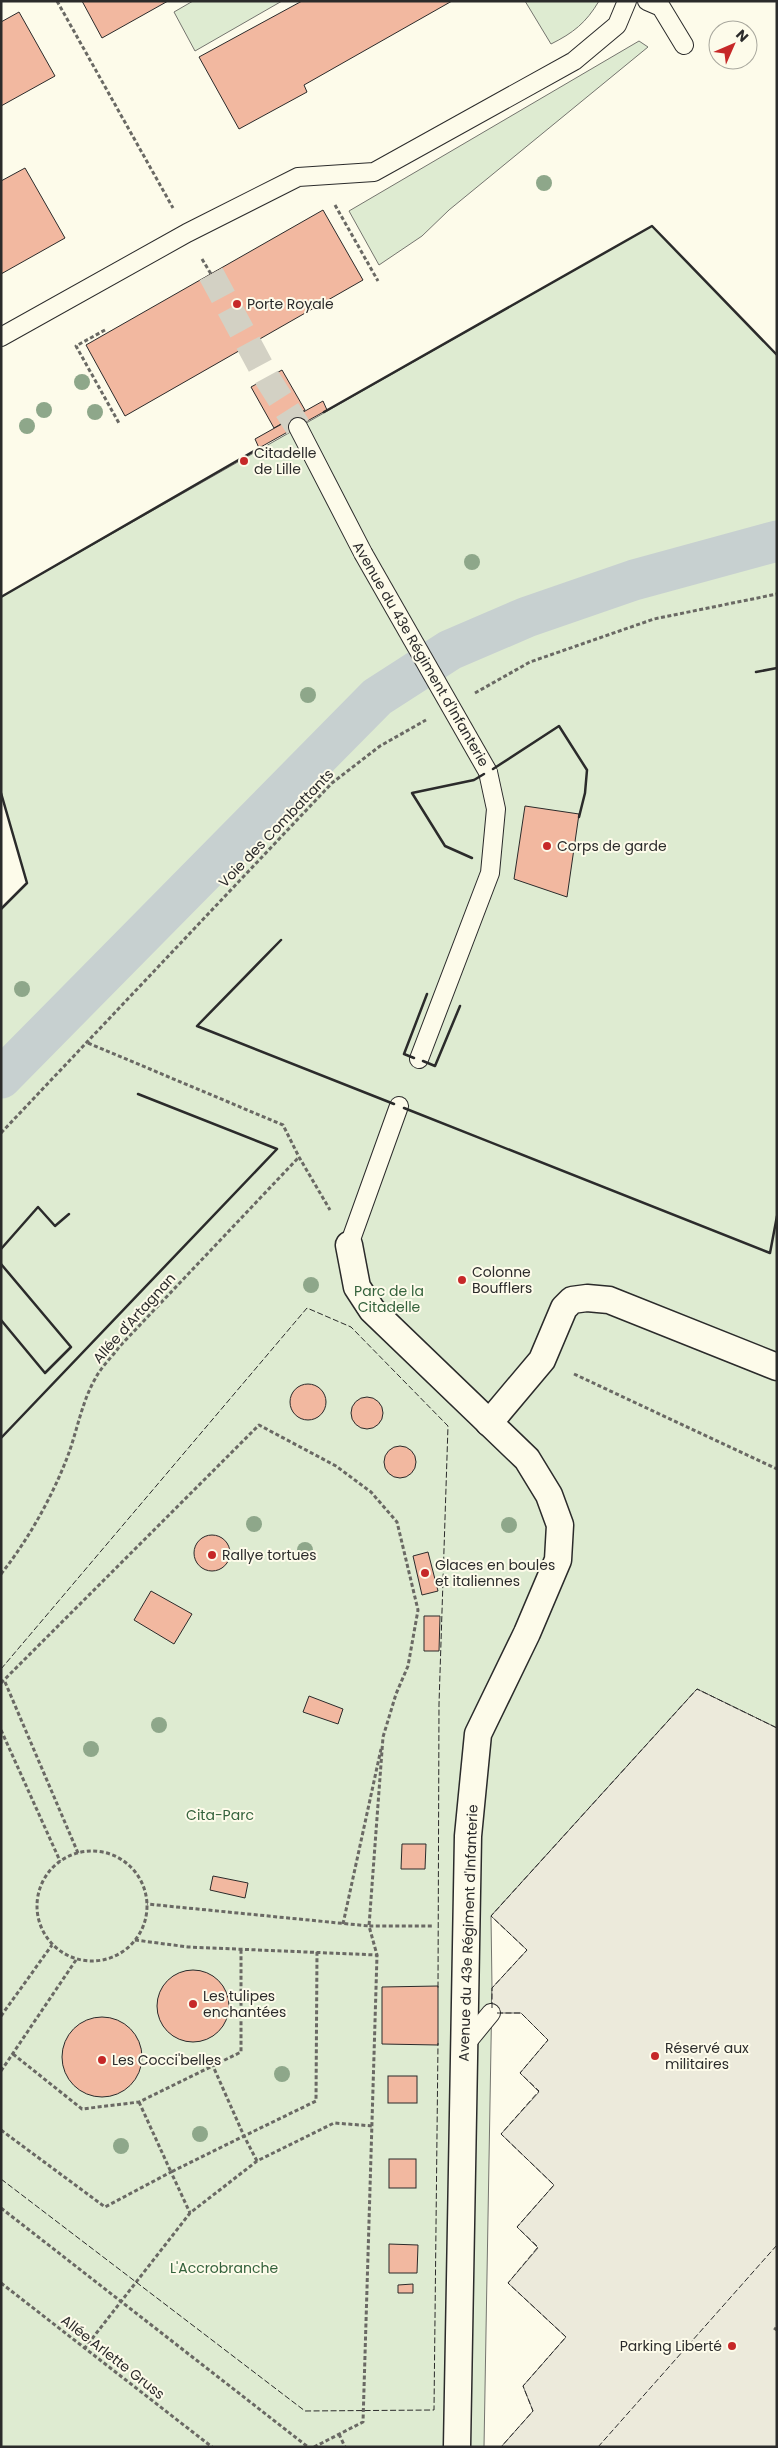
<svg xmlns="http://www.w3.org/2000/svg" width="778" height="2448" font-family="Poppins,sans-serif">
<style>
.green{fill:#deebd1;stroke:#74746e}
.parking{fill:#eceadb;stroke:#74746e}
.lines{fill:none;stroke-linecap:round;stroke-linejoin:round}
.canal{stroke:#c7d0d0;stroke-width:41}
.building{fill:#f2b8a0;stroke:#2b2b2b}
.pedestrian-tunnel{stroke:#d3d1c4;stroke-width:26;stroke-dasharray:26 13;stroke-linecap:butt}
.service-casing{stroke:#2b2b2b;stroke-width:20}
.pedestrian-casing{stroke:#2b2b2b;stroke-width:29}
.path{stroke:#6a6964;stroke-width:3;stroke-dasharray:4 2.5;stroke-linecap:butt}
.service{stroke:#fdfbea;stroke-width:18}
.pedestrian{stroke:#fdfbea;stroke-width:26}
.service-bridge-casing{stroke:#2b2b2b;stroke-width:20;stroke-linecap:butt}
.service-bridge{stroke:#fdfbea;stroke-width:18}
.fence{stroke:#2b2b2b;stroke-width:1;stroke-dasharray:6 2.5;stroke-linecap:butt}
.wall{stroke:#2b2b2b;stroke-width:2.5}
.tree{fill:#8ea78a}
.poi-dot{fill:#c62828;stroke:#fdfbea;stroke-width:2}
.labels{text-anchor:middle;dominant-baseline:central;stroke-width:4;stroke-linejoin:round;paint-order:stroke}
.poi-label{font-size:14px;fill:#2b2b2b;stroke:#fdfbea;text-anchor:start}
.street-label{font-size:14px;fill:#2b2b2b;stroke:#fdfbea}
.park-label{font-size:14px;fill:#34623c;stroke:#fdfbea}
</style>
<rect width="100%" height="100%" fill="#fdfbea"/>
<g class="green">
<path d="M193 1H282L195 51 174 12Z"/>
<path d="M525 1H599C586 23 573 33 551 44Z"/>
<path d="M639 41 648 47 449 210 422 236 379 265 349 211Z"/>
<path d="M652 226 777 355V1728L697 1689 491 1916 492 1988 484 2447H1V909L27 883 1 793V597Z"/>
</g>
<path class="parking" d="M697 1689 777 1728V2447H501L533 2411 523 2386 566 2337 508 2283 538 2248 517 2227 554 2185 501 2134 539 2092 520 2073 548 2040 521 2013H491L492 1988 527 1950 491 1916Z"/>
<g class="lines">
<path class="canal" d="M1 1078 377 697 450 650 527 617 634 580 777 541"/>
</g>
<g class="building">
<path d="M82 1H168L102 38Z"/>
<path d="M302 1H452L304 85 307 92 239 129 199 57Z"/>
<path d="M19 12 55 76 1 106V22Z"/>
<path d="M25 168 65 238 1 274V181Z"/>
<path d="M323 210 363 280 125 416 86 345Z"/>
<path d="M282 370 305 410 274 428 251 387Z"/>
<path d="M323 401 327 410 259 448 255 439Z"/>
<path d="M525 806 579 814 567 897 514 879Z"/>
<circle cx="308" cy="1402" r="18"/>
<circle cx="367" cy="1413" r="16"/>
<circle cx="400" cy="1462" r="16"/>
<circle cx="212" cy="1553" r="18"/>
<path d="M428 1552 438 1591 422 1595 413 1556Z"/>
<path d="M151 1591 192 1614 174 1644 134 1620Z"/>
<path d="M424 1616H440L439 1651H424Z"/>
<path d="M309 1696 343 1709 338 1724 303 1712Z"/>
<path d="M402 1844H426L425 1869H401Z"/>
<path d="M213 1876 248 1883 245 1898 210 1890Z"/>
<circle cx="193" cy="2006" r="36"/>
<path d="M438 1986V2045L382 2044V1987Z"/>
<circle cx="102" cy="2057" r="40"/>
<rect x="388" y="2076" width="29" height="27"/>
<rect x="389" y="2159" width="27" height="29"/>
<path d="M389 2244 418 2245 417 2273H389Z"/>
<path d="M413 2284V2293H398V2285Z"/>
</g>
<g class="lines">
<path class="pedestrian-tunnel" d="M211 274 267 378 298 427"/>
<defs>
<g id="service">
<path d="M647 1 661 7 684 45"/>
<path d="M1 337 187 233 298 177 374 172 574 61 617 25 627 1"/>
<path d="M298 427 363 553"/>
<path d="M419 1059 490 873 496 809 488 772"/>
<path d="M349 1245 399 1106"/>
<path d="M464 2046 491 2013"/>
</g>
<g id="pedestrian">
<path d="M349 1245 357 1287 372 1310 527 1459 549 1495 560 1525 558 1560 527 1633 478 1734 468 1836 457 2447"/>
<path d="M489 1423 542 1360 564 1308 572 1300 587 1298 609 1300 777 1367"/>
</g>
</defs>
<use href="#service" class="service-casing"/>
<use href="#pedestrian" class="pedestrian-casing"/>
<g class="path">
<path d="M57 1 173 208"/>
<path d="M335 205 378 281"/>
<path d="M202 259 211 274"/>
<path d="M105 330 76 346 120 425"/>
<path d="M475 693 530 662 654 619 777 594"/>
<path d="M88 1043 283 1125 299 1157 330 1210"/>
<path d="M1 1133 332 783 380 746 426 720"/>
<path d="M574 1374 777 1469"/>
<path d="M1 1574C28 1540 51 1499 67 1458 77 1432 81 1404 95 1379 101 1367 112 1357 120 1346L299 1157"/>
<path d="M5 1682 78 1853"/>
<path d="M1 1683 259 1425 336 1466 371 1492 397 1522 418 1610 408 1666 396 1694 383 1737 369 1926 147 1904"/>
<path d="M1 1730 60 1861"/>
<circle cx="92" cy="1906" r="55"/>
<path d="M343 1924 381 1749"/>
<path d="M135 1940 188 1947 377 1955 369 1926H433"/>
<path d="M1 2016 52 1945"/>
<path d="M13 2054 82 2109 139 2102 241 2052V1949"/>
<path d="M1 2071 76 1960"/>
<path d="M139 2102 171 2172 244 2136 213 2066"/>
<path d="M1 2130 105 2207 171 2172 190 2213"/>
<path d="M257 2161 244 2136 316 2101 317 1952"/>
<path d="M1 2208 308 2447"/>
<path d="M1 2283 212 2447"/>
<path d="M774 2328 777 2330"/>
<path d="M84 2349 190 2213 257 2161 334 2123 373 2126"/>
<path d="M339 2434 345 2447"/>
<path d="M314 2447 363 2422 377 1955"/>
</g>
<use href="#service" class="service"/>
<use href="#pedestrian" class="pedestrian"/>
<defs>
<path id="service-bridge" d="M363 553 488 772"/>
</defs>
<use href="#service-bridge" class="service-bridge-casing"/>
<use href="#service-bridge" class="service-bridge"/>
<g class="fence">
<path d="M1 1669 307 1308 351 1327 448 1426 439 1704 438 1988"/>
<path d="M492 2008V1988L527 1950 491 1916 697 1689 777 1728"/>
<path d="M497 2013H521L548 2040 520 2073 539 2091 501 2134 554 2185 517 2227 538 2247 508 2283 566 2337 523 2386 533 2411 501 2447"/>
<path d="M1 2179 305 2411 434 2410 438 2043"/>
<path d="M598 2447 777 2245"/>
</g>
<g class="wall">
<path d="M324 412 652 226 777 355"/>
<path d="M1 597 261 447"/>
<path d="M756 672 777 668"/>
<path d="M493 769 559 726 587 770 585 793 579 817"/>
<path d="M1 793 27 883 1 909"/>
<path d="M472 858 445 846 412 793 474 780 484 774"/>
<path d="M281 940 197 1026 394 1104"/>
<path d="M414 1058 404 1054 427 994"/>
<path d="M423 1061 435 1066 460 1006"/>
<path d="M404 1108 770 1253 777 1216"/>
<path d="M1 1249 38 1207 55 1226 69 1214"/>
<path d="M1 1264 71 1347 45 1373 1 1320"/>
<path d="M1 1438 277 1149 138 1094"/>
</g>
</g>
<g class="tree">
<circle cx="544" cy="183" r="8"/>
<circle cx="82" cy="382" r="8"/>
<circle cx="44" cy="410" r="8"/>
<circle cx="95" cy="412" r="8"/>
<circle cx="27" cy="426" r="8"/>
<circle cx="472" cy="562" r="8"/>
<circle cx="308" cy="695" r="8"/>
<circle cx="22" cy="989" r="8"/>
<circle cx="311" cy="1285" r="8"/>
<circle cx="254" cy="1524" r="8"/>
<circle cx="509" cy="1525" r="8"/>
<circle cx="305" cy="1550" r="8"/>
<circle cx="159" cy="1725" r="8"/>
<circle cx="91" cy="1749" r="8"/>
<circle cx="282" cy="2074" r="8"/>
<circle cx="200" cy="2134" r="8"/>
<circle cx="121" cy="2146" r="8"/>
</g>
<g class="poi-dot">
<circle cx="237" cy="304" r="5"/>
<circle cx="244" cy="461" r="5"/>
<circle cx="547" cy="846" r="5"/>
<circle cx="462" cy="1280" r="5"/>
<circle cx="212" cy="1555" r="5"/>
<circle cx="425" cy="1573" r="5"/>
<circle cx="193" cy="2004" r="5"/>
<circle cx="655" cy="2056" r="5"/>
<circle cx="102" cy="2060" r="5"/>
<circle cx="732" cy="2346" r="5"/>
</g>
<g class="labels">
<g class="poi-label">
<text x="247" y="304">Porte Royale</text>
<text x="254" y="453">Citadelle<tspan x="254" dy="16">de Lille</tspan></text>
<text x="557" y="846">Corps de garde</text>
<text x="472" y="1272">Colonne<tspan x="472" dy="16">Boufflers</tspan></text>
<text x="222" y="1555">Rallye tortues</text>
<text x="435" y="1565">Glaces en boules<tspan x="435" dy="16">et italiennes</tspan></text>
<text x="203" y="1996">Les tulipes<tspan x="203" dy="16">enchantées</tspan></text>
<text x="665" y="2048">Réservé aux<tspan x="665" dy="16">militaires</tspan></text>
<text x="112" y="2060">Les Cocci'belles</text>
<text x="722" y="2346" text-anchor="end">Parking Liberté</text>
</g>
<g class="street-label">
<text transform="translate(421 654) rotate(60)">Avenue du 43e Régiment d'Infanterie</text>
<text transform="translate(276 828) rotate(-46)">Voie des Combattants</text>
<text transform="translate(134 1318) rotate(-48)">Allée d'Artagnan</text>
<text transform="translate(468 1933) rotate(-88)">Avenue du 43e Régiment d'Infanterie</text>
<text transform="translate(113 2357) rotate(38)">Allée Arlette Gruss</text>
</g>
<g class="park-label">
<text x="389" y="1291">Parc de la<tspan x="389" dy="16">Citadelle</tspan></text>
<text x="220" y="1815">Cita-Parc</text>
<text x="224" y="2268">L'Accrobranche</text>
</g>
</g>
<rect width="778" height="2448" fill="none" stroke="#2b2b2b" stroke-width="5"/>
<g transform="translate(733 45) rotate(45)"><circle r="24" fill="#fdfbea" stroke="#a9a89e"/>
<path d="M0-4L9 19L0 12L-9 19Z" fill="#c62828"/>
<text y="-8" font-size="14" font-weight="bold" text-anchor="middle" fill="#2b2b2b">N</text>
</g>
</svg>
